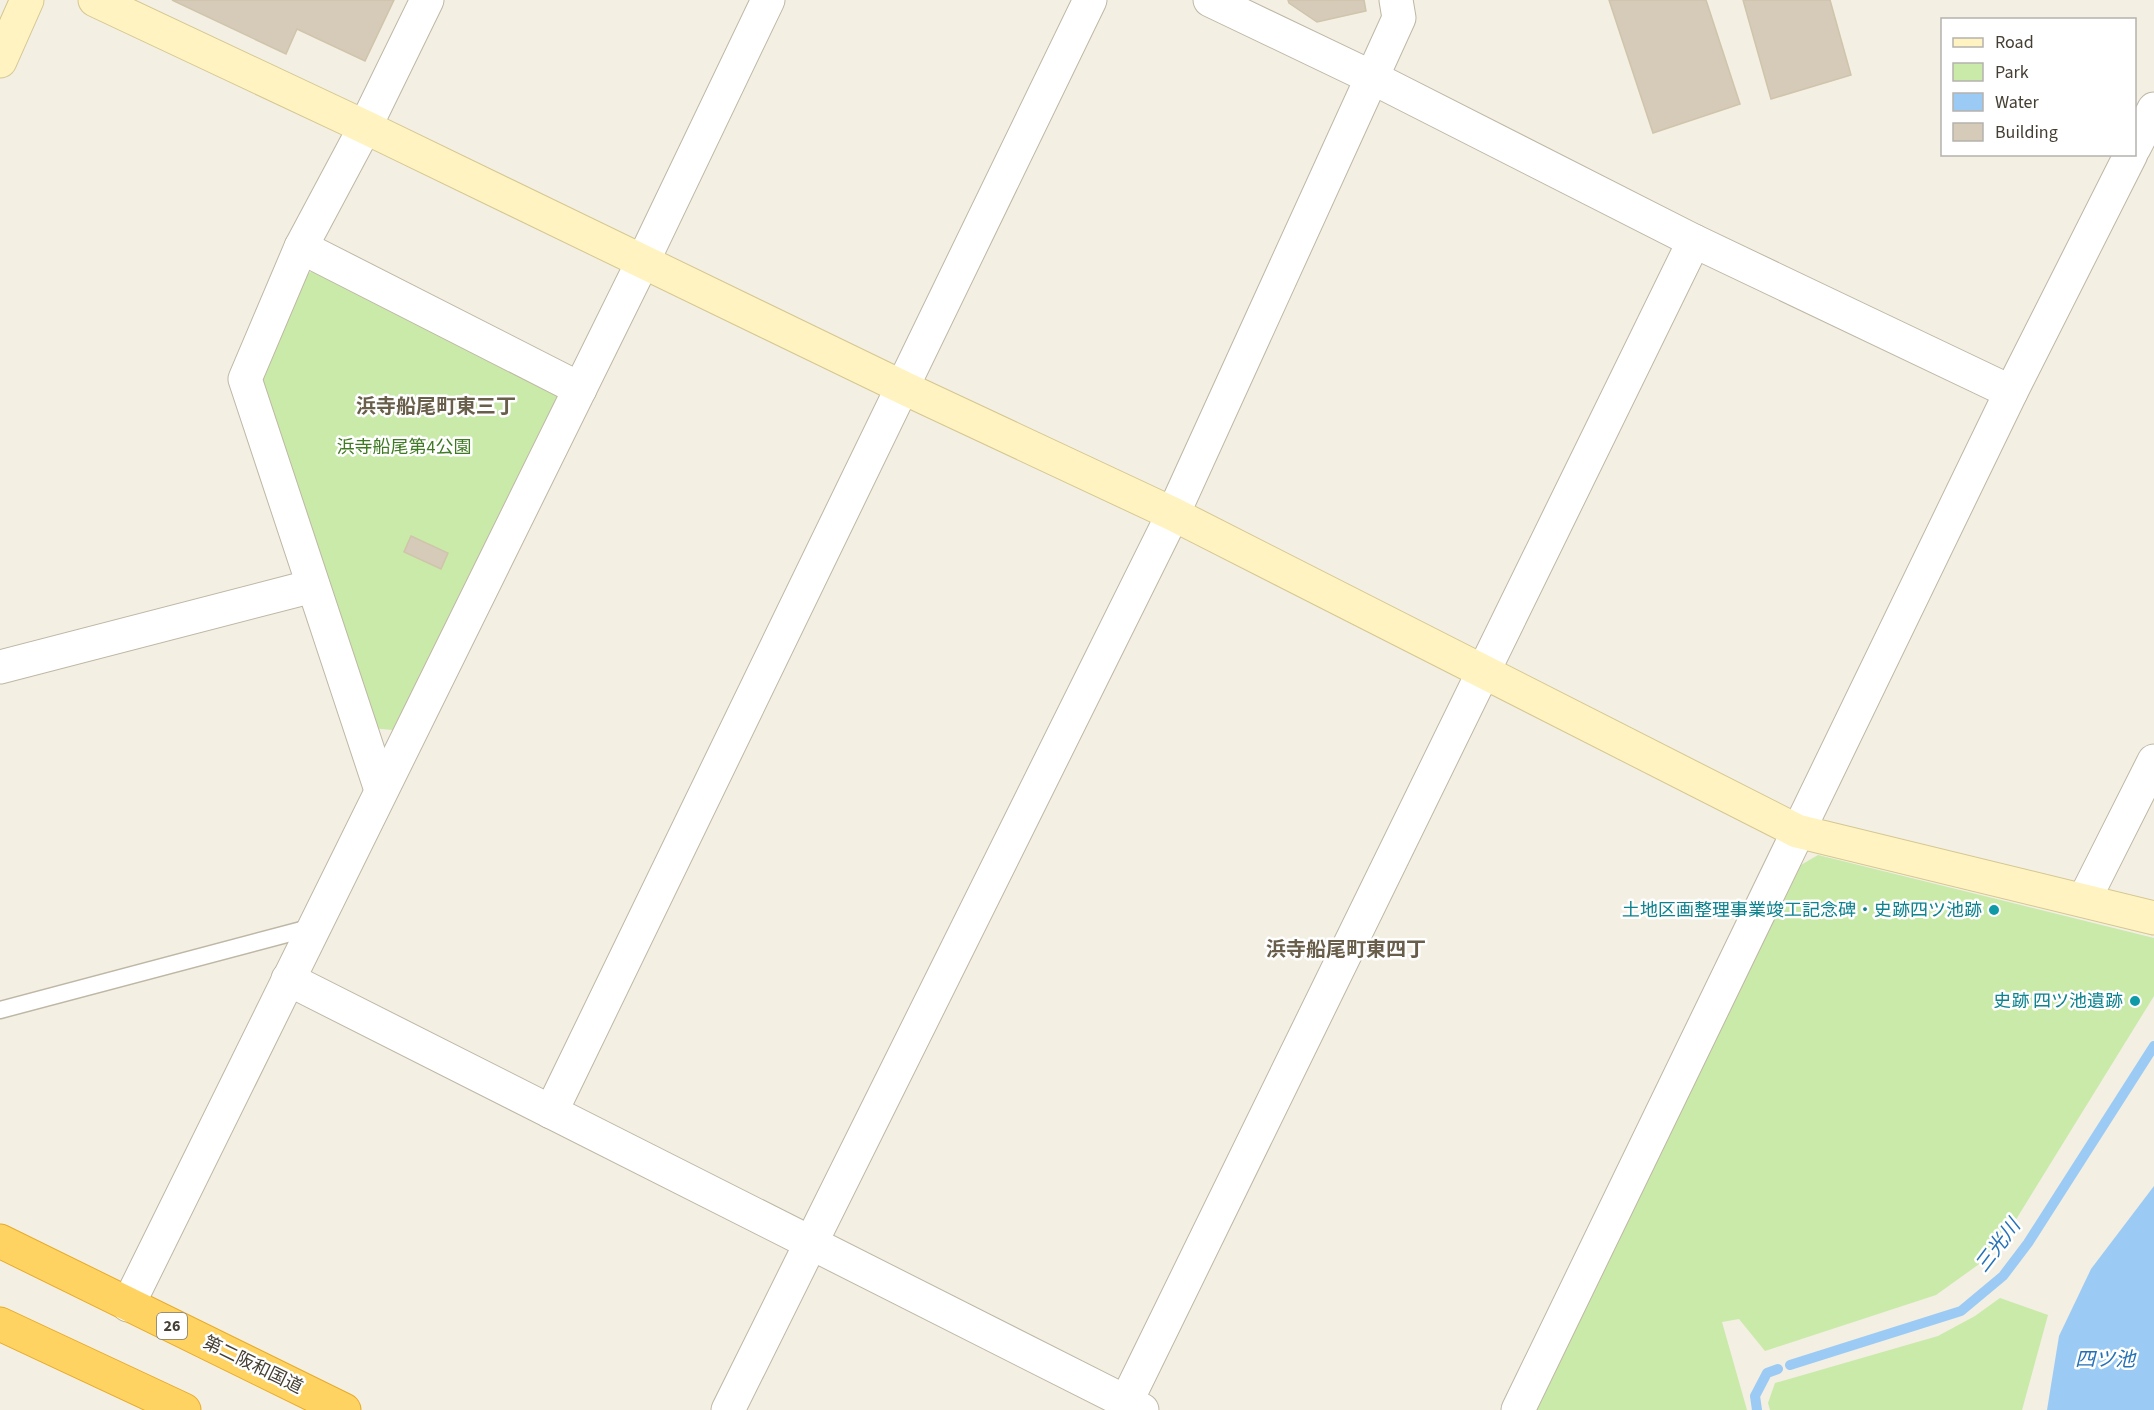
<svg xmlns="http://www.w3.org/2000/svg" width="2154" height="1410" font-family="'Source Sans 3','Noto Sans JP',sans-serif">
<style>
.green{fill:#c9eaa9}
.water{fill:#9bcbf4}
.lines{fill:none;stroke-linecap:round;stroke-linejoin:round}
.stream{stroke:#9bcbf4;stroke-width:10}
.building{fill:#d5cbb8;stroke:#d0c4ab;stroke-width:1.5}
.lane-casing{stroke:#bfb7a5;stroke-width:19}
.street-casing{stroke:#bfb7a5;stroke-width:35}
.secondary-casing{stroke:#d5c790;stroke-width:35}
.highway-casing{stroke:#e7ab29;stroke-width:35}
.lane{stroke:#fff;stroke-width:16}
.street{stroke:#fff;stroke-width:33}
.secondary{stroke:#fff3c1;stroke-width:33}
.highway{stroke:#ffd362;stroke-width:33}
.culture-dot{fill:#0f9aa8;stroke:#fff;stroke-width:2}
.labels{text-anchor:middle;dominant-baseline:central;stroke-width:5;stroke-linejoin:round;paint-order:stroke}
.shield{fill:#fff;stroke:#7d7970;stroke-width:1.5}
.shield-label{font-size:16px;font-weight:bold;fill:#453f33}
.park-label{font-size:18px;fill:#3f7a23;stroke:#fff}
.culture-label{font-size:18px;fill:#0d838f;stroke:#fff;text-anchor:end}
.street-label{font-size:18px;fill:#453f33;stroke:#fff}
.neighbourhood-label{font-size:20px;font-weight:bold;fill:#685e4a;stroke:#fff}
.water-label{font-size:20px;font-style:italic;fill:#2672b7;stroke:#fff}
</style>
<rect width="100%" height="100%" fill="#f3efe3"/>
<g class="green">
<path d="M320 269 555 388 560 403 393 730 371 728 258 380 305 274Z"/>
<path d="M1818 855 2154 938V996L2012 1226 1982 1262 1936 1295 1765 1351 1739 1319 1722 1322 1747 1410H1534L1801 865Z"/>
<path d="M2000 1298 2048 1315 2022 1410H1770L1768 1403 1775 1383 1938 1336 1975 1316Z"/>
</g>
<path class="water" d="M2154 1186V1410H2047L2059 1336 2091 1269Z"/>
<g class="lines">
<g class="stream">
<path d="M1790 1365 1961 1311 2003 1276 2028 1243 2154 1046"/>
<path d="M1757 1410 1755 1396 1767 1373 1778 1369"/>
</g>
</g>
<g class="building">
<path d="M172 0H394L365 61 297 29 286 54Z"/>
<path d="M1288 0H1364L1366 11 1317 22 1289 3Z"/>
<path d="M1609 0H1706L1740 104 1653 133Z"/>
<path d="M1743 0H1830L1851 75 1771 99Z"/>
<path d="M411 536 448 553 441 569 404 552Z"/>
</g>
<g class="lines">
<defs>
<path id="lane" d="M0 1010 313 927"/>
<g id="street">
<path d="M1210 0 1373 78 1694 241 2011 392"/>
<path d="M2134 148 2154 109"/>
<path d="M301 247 580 389"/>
<path d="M0 667 313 586"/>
<path d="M381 790 245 379 301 247 365 127 427 0"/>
<path d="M2084 900 2154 761"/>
<path d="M288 979 1142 1410"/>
<path d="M551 1112 1090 0"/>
<path d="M128 1305 643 261 768 0"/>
<path d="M1126 1402 1694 241"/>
<path d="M728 1410 1173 514 1399 18 1396 0"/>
<path d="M1518 1410 2011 392 2131 154"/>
</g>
<g id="secondary">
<path d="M95 0 365 127 904 388 1173 514 1797 831 2154 918"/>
<path d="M0 61 27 0"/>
</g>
<g id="highway">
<path d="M0 1241 344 1410"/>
<path d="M0 1324 184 1410"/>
</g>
</defs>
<use href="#lane" class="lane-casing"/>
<use href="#street" class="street-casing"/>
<use href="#secondary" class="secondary-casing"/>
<use href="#highway" class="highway-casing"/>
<use href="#lane" class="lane"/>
<use href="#street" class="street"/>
<use href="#secondary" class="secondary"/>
<use href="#highway" class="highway"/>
</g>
<g class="culture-dot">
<circle cx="1994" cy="910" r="6"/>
<circle cx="2135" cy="1001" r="6"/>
</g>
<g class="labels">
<rect class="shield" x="157" y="1313" width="30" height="26" rx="4.5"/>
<g class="shield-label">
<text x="172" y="1326">26</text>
</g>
<g class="park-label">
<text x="404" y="447">浜寺船尾第4公園</text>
</g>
<g class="culture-label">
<text x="1982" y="910">土地区画整理事業竣工記念碑・史跡四ツ池跡</text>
<text x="2123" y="1001">史跡 四ツ池遺跡</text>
</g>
<g class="street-label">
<text transform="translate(253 1365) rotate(26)">第二阪和国道</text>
</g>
<g class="neighbourhood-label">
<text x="436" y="407">浜寺船尾町東三丁</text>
<text x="1346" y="950">浜寺船尾町東四丁</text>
</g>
<g class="water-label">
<text transform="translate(1998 1246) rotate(-53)">三光川</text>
<text x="2105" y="1360">四ツ池</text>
</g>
</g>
<rect x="1941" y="18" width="195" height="138" fill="#ffffff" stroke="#b5b2ad" stroke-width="1.5"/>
<rect x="1953" y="38" width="30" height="9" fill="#fff3c1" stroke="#b5b2ad" stroke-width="1.5"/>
<text x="1995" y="48" font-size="18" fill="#453f33">Road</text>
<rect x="1953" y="63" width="30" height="18" fill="#c9eaa9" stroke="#b5b2ad" stroke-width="1.5"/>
<text x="1995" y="78" font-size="18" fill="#453f33">Park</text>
<rect x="1953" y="93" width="30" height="18" fill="#9bcbf4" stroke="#b5b2ad" stroke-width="1.5"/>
<text x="1995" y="108" font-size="18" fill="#453f33">Water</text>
<rect x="1953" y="123" width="30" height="18" fill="#d5cbb8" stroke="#b5b2ad" stroke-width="1.5"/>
<text x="1995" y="138" font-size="18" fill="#453f33">Building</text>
</svg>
